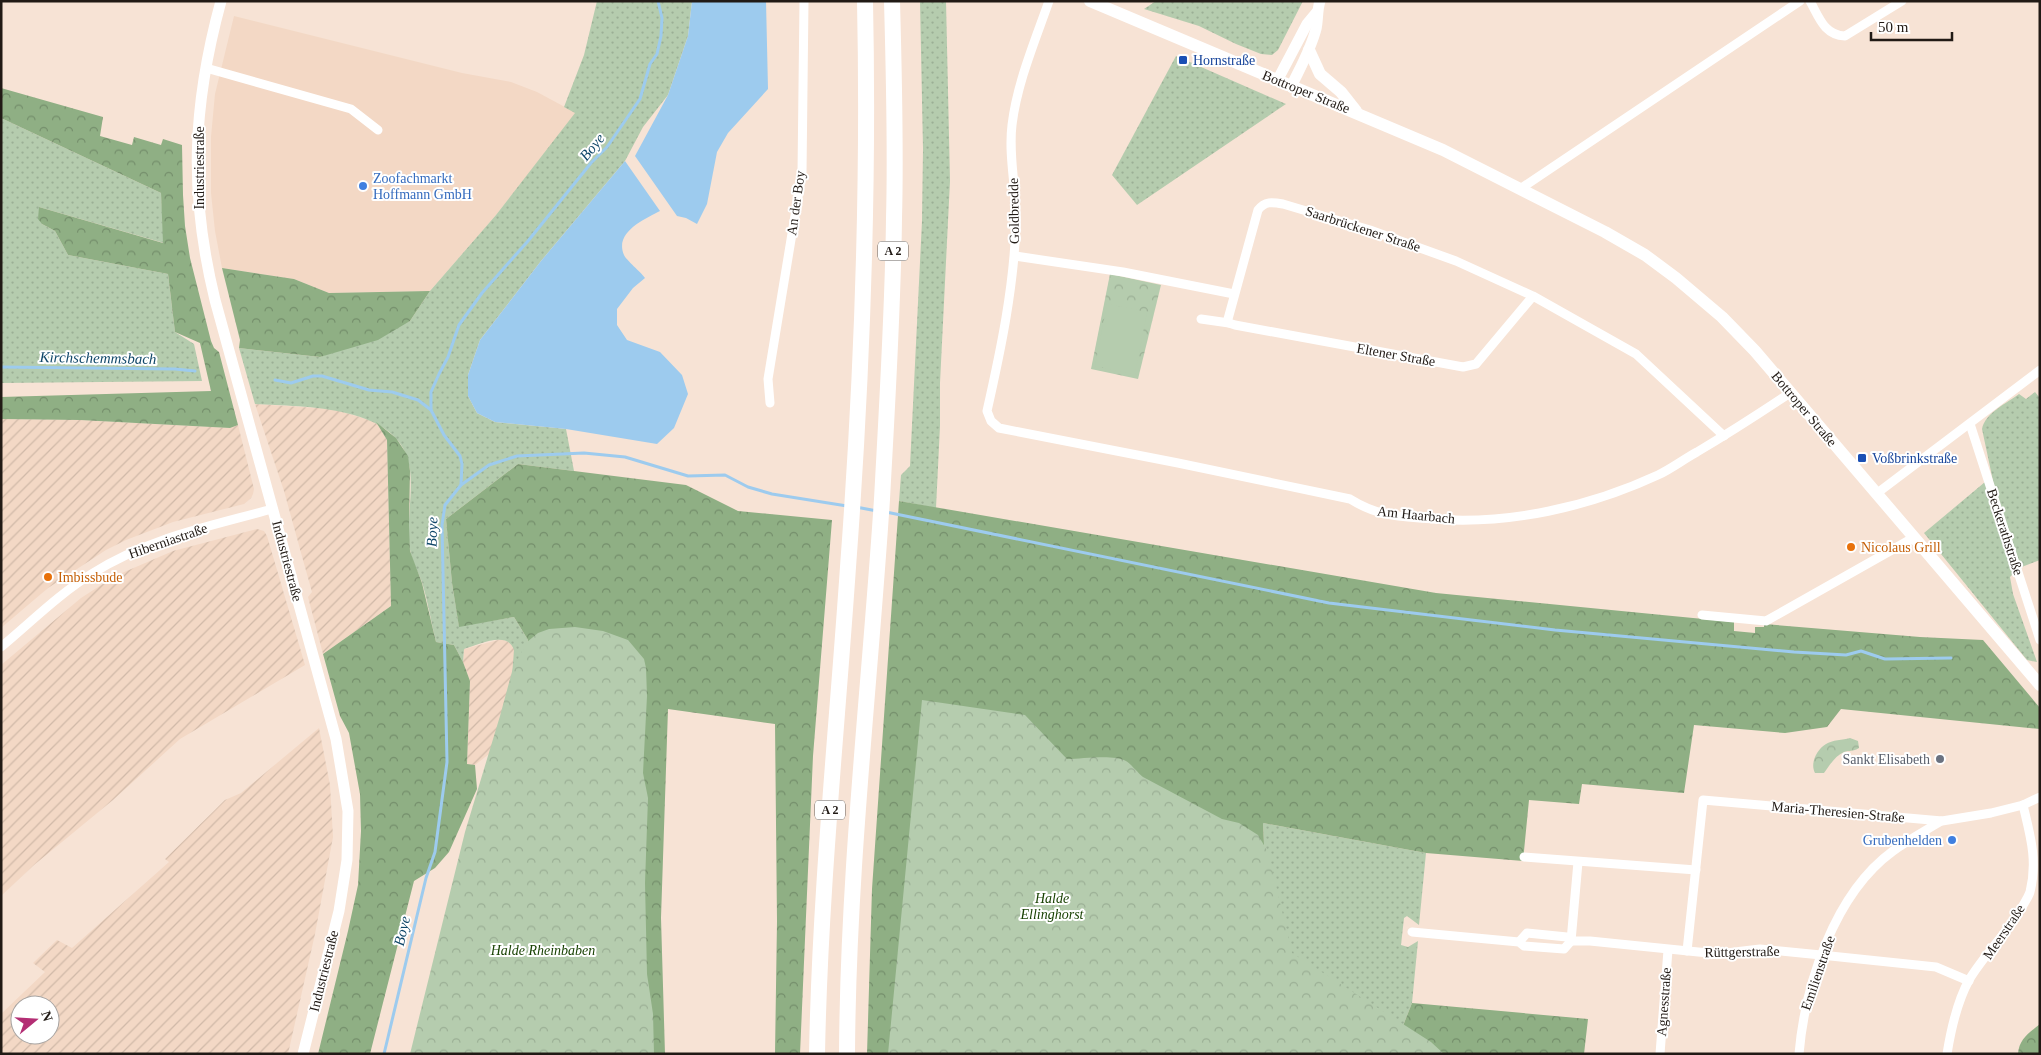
<svg xmlns="http://www.w3.org/2000/svg" width="2041" height="1055" font-family="'Times New Roman',serif">
<style>
.built{fill:#f3d8c5}
.industrial{fill:url(#industrial-furrows);fill-rule:evenodd}
.grass{fill:url(#grass-dots)}
.forest{fill:url(#forest-crowns)}
.park{fill:url(#park-crowns)}
.pitch{fill:#b5ccae}
.water{fill:#9dcbee}
.lines{fill:none;stroke-linecap:round;stroke-linejoin:round}
.stream{stroke:#9dcbee;stroke-width:3}
.minor{stroke:#fff;stroke-width:9}
.tertiary{stroke:#fff;stroke-width:11}
.secondary{stroke:#fff;stroke-width:12}
.motorway{stroke:#fff;stroke-width:16}
.transit-dot{fill:#1a4fb4;stroke:#fff;stroke-width:2}
.shop-dot{fill:#3f7fe0;stroke:#fff;stroke-width:2}
.food-dot{fill:#e8710a;stroke:#fff;stroke-width:2}
.worship-dot{fill:#6b7280;stroke:#fff;stroke-width:2}
.labels{text-anchor:middle;dominant-baseline:central;stroke-width:4;stroke-linejoin:round;paint-order:stroke}
.shield{fill:#fff;stroke:#645f5b;stroke-width:1}
.shield-label{font-size:12px;font-weight:bold;fill:#211a15}
.transit-label{font-size:14px;fill:#164399;stroke:#fff;text-anchor:start}
.street-label{font-size:14px;fill:#211a15;stroke:#fff}
.shop-label{font-size:14px;fill:#366cbe;stroke:#fff;text-anchor:start}
.food-label{font-size:14px;fill:#c56008;stroke:#fff;text-anchor:start}
.worship-label{font-size:14px;fill:#5b616d;stroke:#fff;text-anchor:end}
.park-label{font-size:14px;font-style:italic;fill:#194203;stroke:#fff}
.water-label{font-size:15px;font-style:italic;fill:#104769;stroke:#fff}
</style>
<defs>
<pattern id="industrial-furrows" width="10" height="10" patternUnits="userSpaceOnUse" patternTransform="scale(1.25)"><rect width="10" height="10" fill="#f3d8c5"/><path d="M-1 1l2-2M0 10L10 0M9 11l2-2" fill="none" stroke="#d0b9a8"/></pattern>
<pattern id="grass-dots" width="8" height="8" patternUnits="userSpaceOnUse" patternTransform="scale(1.25)"><rect width="8" height="8" fill="#b5ccae"/><path d="M2 2h.1M6 6h.1" fill="none" stroke="#9baf95" stroke-width="1.8" stroke-linecap="round"/></pattern>
<pattern id="forest-crowns" width="20" height="18" patternUnits="userSpaceOnUse" patternTransform="scale(1.25)"><rect width="20" height="18" fill="#8faf84"/><path d="M2 6a3 3 0 1 1 6 0M12 15a3 3 0 1 1 6 0" fill="none" stroke="#748e6b"/></pattern>
<pattern id="park-crowns" width="20" height="18" patternUnits="userSpaceOnUse" patternTransform="scale(1.25)"><rect width="20" height="18" fill="#b5ccae"/><path d="M2 6a3 3 0 1 1 6 0M12 15a3 3 0 1 1 6 0" fill="none" stroke="#9baf95"/></pattern>
</defs>
<rect width="100%" height="100%" fill="#f7e3d5"/>
<path class="built" d="M234 16 462 73 511 82 537 92 576 113 496 215 430 291 329 293 294 279 222 268 215 231 211 193V137L215 94Z"/>
<g class="industrial">
<path d="M255 404 333 409 376 422 387 440 391 606 323 654 308 597 312 592 303 560 284 491Z"/>
<path d="M1 419 80 420 229 428 238 425 254 489 253 494 251 498 244 504 173 522 126 540 106 550 48 588 1 628Z"/>
<path d="M257 529 264 531 267 536 305 665 180 739 113 800 34 865 1 896V665L81 598 115 576 173 551Z"/>
<path d="M502 639 512 644 515 650 507 740 475 765 467 764 470 681 463 662 464 649Z"/>
<path d="M319 728 330 785 333 837 315 934 288 1054H1V1014L45 972 33 963 57 940 72 948 169 862 165 859 225 800 241 793ZM20 1005H50V1035H20Z"/>
</g>
<g class="grass">
<path d="M597 1H692L688 36 668 95 643 127 625 161 541 261 480 340 468 375V396L477 413 495 422 566 429 574 471 518 464 446 519 452 583 459 626 514 617 528 640 507 740 514 650C508 630 478 645 464 649L463 662 454 645 436 642C431 622 428 602 422 582 418 572 412 561 410 550 406 523 413 496 410 470 403 404 303 407 255 404L239 348 320 357 410 321 430 291 496 215 575 113 564 107 584 55Z"/>
<path d="M920 1H946L950 181 940 383V426L936 508 899 501 901 475 910 466 922 221 923 149Z"/>
<path d="M1156 1H1303L1278 50 1272 55 1261 54 1236 44 1199 26 1144 9Z"/>
<path d="M1176 56 1286 104 1137 205 1112 175Z"/>
<path d="M1 118 161 193 164 243 39 207 42 224 55 231 68 255 168 274 175 332 194 344 202 381 1 383Z"/>
<path d="M2035 392 2040 398V560L2019 568 1993 481 1982 429C1985 413 2007 403 2019 394L2026 399Z"/>
<path d="M1985 482 2014 573 2010 577 2013 594 2037 662 2027 660 1924 533Z"/>
<path d="M1263 823 1426 853 1419 925 1407 916 1404 918 1401 945 1408 947 1418 941 1412 1003 1395 1046 1269 949Z"/>
</g>
<g class="forest">
<path d="M1 88 103 117 100 136 132 145 134 137 161 145 163 139 182 145 183 195 185 226 190 258 211 341 214 348 219 352 238 425 230 428 80 420 1 419V397L211 391 200 343 175 332 168 274 68 255 55 231 42 224 38 219 39 207 163 243 161 193 1 118Z"/>
<path d="M222 268 294 279 329 293 430 291 410 321 378 340 320 357 239 348 240 340Z"/>
<path d="M376 422 396 438 408 456 410 471 409 526 410 551 422 583 436 642 454 645 463 662 470 681 467 764 475 765 477 789 449 852 435 868 414 881 370 1054H318L348 931 358 885 361 831 360 794 349 733 340 716 323 654 391 606 387 440Z"/>
<path d="M518 464 686 485 738 511 832 520 813 756 800 1054H775L777 921 775 724 668 709 661 918 665 1054H458L528 640 514 617 459 627 452 583 446 519Z"/>
<path d="M899 501 1436 593 1734 622V631L1755 633V627H1764V624L1920 637 1983 640 2040 708V729L1841 709 1827 727 1785 733 1694 725 1684 793 1582 784 1579 804 1529 800 1523 861 1426 853 1263 823 1269 949 1395 1046 1412 1003 1588 1019 1584 1054H867L872 889Z"/>
<path d="M2040 1024V1054H2018C2019 1039 2029 1033 2040 1024Z"/>
</g>
<g class="park">
<path d="M1110 274 1161 285 1138 379 1091 369Z"/>
<path d="M575 627 603 631 628 640 644 659 646 668 647 696 643 773 648 798 645 883 647 974 653 1014 654 1054H410L465 832 500 716 513 668 527 642 538 633 549 629Z"/>
<path d="M922 700 1025 715 1067 759C1083 759 1113 754 1126 761 1131 764 1138 773 1143 777L1222 819 1239 823 1258 835 1268 852 1292 953 1431 1042 1444 1054H888Z"/>
<path d="M1850 738 1858 741 1859 748C1853 752 1849 750 1844 752 1835 756 1829 766 1824 773H1815C1810 764 1816 750 1826 744 1832 740 1843 740 1850 738Z"/>
</g>
<path class="pitch" d="M1107 304 1147 312 1135 374 1095 366Z"/>
<g class="water">
<path d="M692 1H766L768 89 728 133 717 152 707 204 697 224 686 218 677 216 635 156 668 95 688 36Z"/>
<path d="M625 161 660 211C645 219 614 232 624 255 626 260 641 272 645 278L633 288 617 309V325L627 340 660 352 682 375 688 394 674 428 657 444 566 429 495 422 477 413 468 396V375L480 340 541 261Z"/>
</g>
<g class="lines">
<g class="stream">
<path d="M1 367 175 369 195 371"/>
<path d="M275 380 291 383 313 376H322L369 390 392 392 418 400 431 410"/>
<path d="M461 485 489 465 517 456 584 453 625 457 688 476 725 475 748 487 772 494 847 506"/>
<path d="M856 507 877 511"/>
<path d="M886 512 1329 603 1555 630 1794 652 1846 655 1861 651 1885 659 1951 658"/>
<path d="M384 1054 426 878 435 852 447 762 442 525 445 505 461 485 462 464 460 456 444 435 431 410V392L439 374 448 357 459 325 482 293 528 241 591 163 607 147 640 99 650 64 657 54 661 36 662 18 658 1"/>
</g>
<g class="minor">
<path d="M1049 1C1035 41 1017 83 1012 125 1008 157 1017 191 1016 223 1014 287 1001 349 987 411L991 421 999 428 1178 463 1350 499C1379 517 1399 516 1433 519 1509 525 1589 507 1658 475 1671 469 1684 459 1697 452 1729 433 1760 413 1790 393"/>
<path d="M1810 1C1819 17 1824 35 1845 36L1902 1"/>
<path d="M206 68 351 109 378 130"/>
<path d="M1520 189 1800 1"/>
<path d="M1015 256 1123 272 1234 294"/>
<path d="M1533 296 1476 364 1463 367 1235 325 1229 323 1228 319 1258 210C1265 201 1272 202 1283 204L1370 230 1456 261 1533 296 1636 354 1724 436"/>
<path d="M1201 319 1229 323"/>
<path d="M770 403 768 379 802 173 804 1"/>
<path d="M1970 424 2040 640"/>
<path d="M1876 494 2040 370"/>
<path d="M1702 615 1766 621 1913 538"/>
<path d="M1 647C31 622 60 593 93 573 148 538 211 526 272 509"/>
<path d="M1524 857 1696 870"/>
<path d="M1412 932 1519 942 1524 946 1564 949 1571 941 1578 862"/>
<path d="M1519 942 1527 933 1567 937 1571 941H1590L1718 954 1760 949 1821 955 1936 967 1969 981"/>
<path d="M1687 951 1703 800 1942 821 1991 813 2023 805 2040 797"/>
<path d="M1660 1054 1668 950"/>
<path d="M1799 1054C1805 985 1834 894 1893 851 1908 840 1925 831 1941 821"/>
<path d="M1947 1054C1951 1029 1957 1002 1969 980 1984 955 2006 934 2021 909 2024 903 2028 898 2030 892 2038 860 2030 835 2023 805"/>
</g>
<g class="tertiary">
<path d="M221 1C192 107 189 194 215 300L336 739 348 811 347 860 339 911 303 1054"/>
<path d="M1277 81 1307 24 1317 12"/>
<path d="M1291 87C1300 68 1311 49 1316 29 1318 20 1317 10 1320 1"/>
</g>
<g class="secondary">
<path d="M1090 1 1443 150 1605 232 1645 255 1676 278 1722 317 1755 351 2040 685"/>
<path d="M1309 50 1320 74 1341 92 1356 111"/>
</g>
<g class="motorway">
<path d="M817 1054C820 891 837 729 848 567 862 379 869 190 865 1"/>
<path d="M847 1054C848 868 870 684 882 499 887 406 893 312 894 218 896 146 894 74 892 1"/>
</g>
</g>
<g class="transit-dot">
<rect x="1178" y="55" width="10" height="10" rx="2.5"/>
<rect x="1857" y="453" width="10" height="10" rx="2.5"/>
</g>
<g class="shop-dot">
<circle cx="363" cy="186" r="5"/>
<circle cx="1952" cy="840" r="5"/>
</g>
<g class="food-dot">
<circle cx="1851" cy="547" r="5"/>
<circle cx="48" cy="577" r="5"/>
</g>
<circle class="worship-dot" cx="1940" cy="759" r="5"/>
<g class="labels">
<g class="shield">
<rect x="878" y="241.5" width="30" height="19" rx="4"/>
<rect x="815" y="800.5" width="30" height="19" rx="4"/>
</g>
<g class="shield-label">
<text x="893" y="251">A 2</text>
<text x="830" y="810">A 2</text>
</g>
<g class="transit-label">
<text x="1193" y="60">Hornstraße</text>
<text x="1872" y="458">Voßbrinkstraße</text>
</g>
<g class="street-label">
<text transform="translate(1306 92) rotate(22)">Bottroper Straße</text>
<text transform="translate(199 168) rotate(-90)">Industriestraße</text>
<text transform="translate(796 203) rotate(-82)">An der Boy</text>
<text transform="translate(1014 211) rotate(-91)">Goldbredde</text>
<text transform="translate(1363 229) rotate(18)">Saarbrückener Straße</text>
<text transform="translate(1396 355) rotate(10)">Eltener Straße</text>
<text transform="translate(1804 409) rotate(50)">Bottroper Straße</text>
<text transform="translate(1416 515) rotate(6)">Am Haarbach</text>
<text transform="translate(2005 532) rotate(72)">Beckerathstraße</text>
<text transform="translate(168 541) rotate(-19)">Hiberniastraße</text>
<text transform="translate(287 561) rotate(75)">Industriestraße</text>
<text transform="translate(1838 812) rotate(5)">Maria-Theresien-Straße</text>
<text transform="translate(2004 932) rotate(-56)">Meerstraße</text>
<text transform="translate(1742 952) rotate(-1)">Rüttgerstraße</text>
<text transform="translate(324 971) rotate(-76)">Industriestraße</text>
<text transform="translate(1818 973) rotate(-71)">Emilienstraße</text>
<text transform="translate(1664 1002) rotate(-86)">Agnesstraße</text>
</g>
<g class="shop-label">
<text x="373" y="178">Zoofachmarkt<tspan x="373" dy="16">Hoffmann GmbH</tspan></text>
<text x="1942" y="840" text-anchor="end">Grubenhelden</text>
</g>
<g class="food-label">
<text x="1861" y="547">Nicolaus Grill</text>
<text x="58" y="577">Imbissbude</text>
</g>
<g class="worship-label">
<text x="1930" y="759">Sankt Elisabeth</text>
</g>
<g class="park-label">
<text x="1052" y="898">Halde<tspan x="1052" dy="16">Ellinghorst</tspan></text>
<text x="543" y="950">Halde Rheinbaben</text>
</g>
<g class="water-label">
<text transform="translate(592 147) rotate(-51)">Boye</text>
<text transform="translate(98 358) rotate(1)">Kirchschemmsbach</text>
<text transform="translate(432 532) rotate(-88)">Boye</text>
<text transform="translate(402 931) rotate(-77)">Boye</text>
</g>
</g>
<rect width="2041" height="1055" fill="none" stroke="#211a15" stroke-width="5"/>
<g transform="translate(35 1020) rotate(72)"><circle r="24" fill="#ffffff" stroke="#a6a3a1"/>
<path d="M0-4L9 19L0 12L-9 19Z" fill="#b32e74"/>
<text y="-8" font-size="14" font-weight="bold" text-anchor="middle" fill="#211a15">N</text>
</g>
<path d="M1871 32v8h81v-8" fill="none" stroke="#211a15" stroke-width="2.5"/>
<text x="1878" y="32" font-size="15" fill="#211a15" stroke="#ffffff" stroke-width="4" paint-order="stroke">50 m</text>
</svg>
